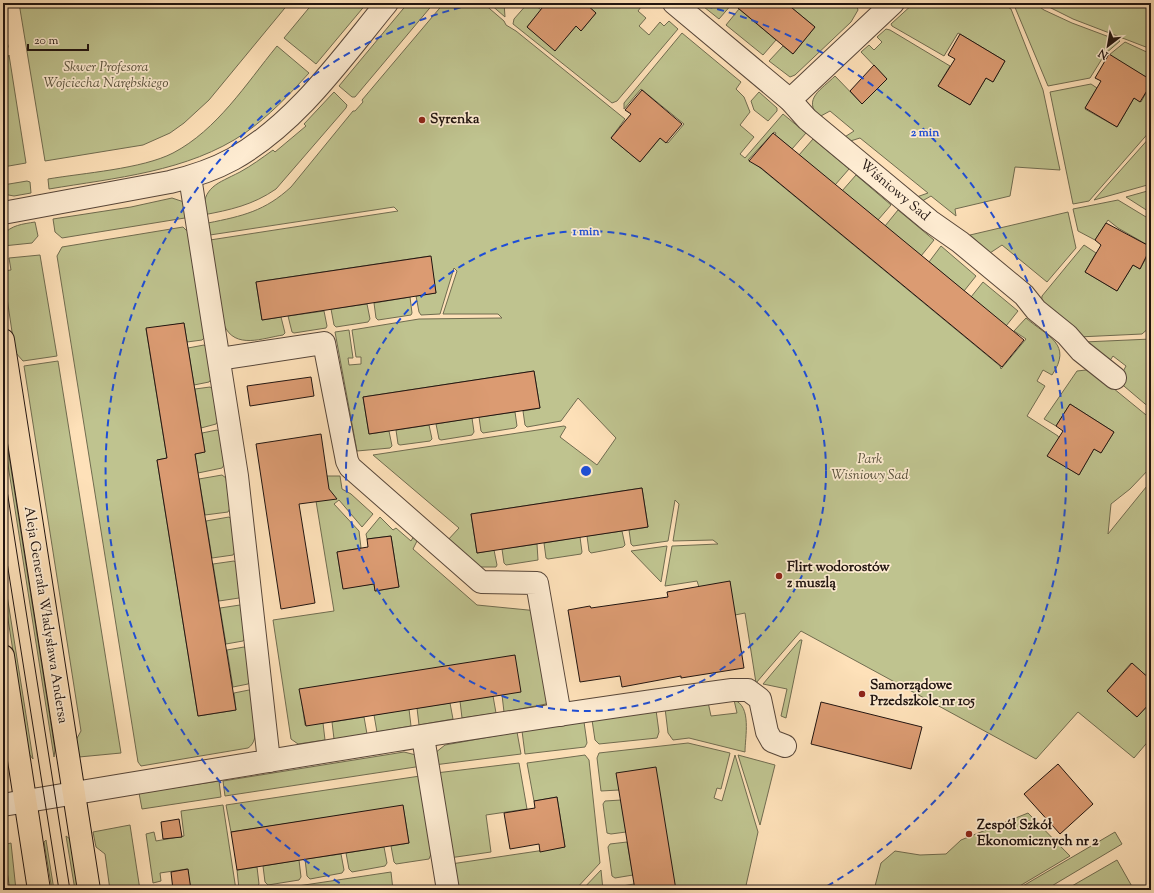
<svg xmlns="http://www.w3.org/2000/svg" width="1154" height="893" font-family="'Sorts Mill Goudy',serif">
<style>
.green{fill:#bfc38f;stroke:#706c50}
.building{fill:#db9b72;stroke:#201410}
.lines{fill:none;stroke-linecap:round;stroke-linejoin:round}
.minor-casing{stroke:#58473a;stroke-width:24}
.primary-casing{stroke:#201410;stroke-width:24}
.minor{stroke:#feecd2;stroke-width:22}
.primary{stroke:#fee1b9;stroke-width:22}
.tram{stroke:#201410;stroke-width:1}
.ring{fill:none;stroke:#1d4ed8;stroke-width:2;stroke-dasharray:7 5}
.poi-dot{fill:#8f2418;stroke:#feecd2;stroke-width:1.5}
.labels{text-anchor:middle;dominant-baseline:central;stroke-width:3.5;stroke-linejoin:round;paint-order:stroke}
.park-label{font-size:14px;font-style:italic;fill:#58513c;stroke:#feecd2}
.poi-label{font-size:14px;font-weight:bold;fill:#201410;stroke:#feecd2;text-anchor:start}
.street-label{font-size:14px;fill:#201410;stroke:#feecd2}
.centre{fill:#1d4ed8;stroke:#feecd2;stroke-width:2}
.ring-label{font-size:12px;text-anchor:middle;font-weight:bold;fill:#1d4ed8;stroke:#feecd2;stroke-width:3.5;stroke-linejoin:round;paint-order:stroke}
</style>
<rect width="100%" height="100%" fill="#fee1b9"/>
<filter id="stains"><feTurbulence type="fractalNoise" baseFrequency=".005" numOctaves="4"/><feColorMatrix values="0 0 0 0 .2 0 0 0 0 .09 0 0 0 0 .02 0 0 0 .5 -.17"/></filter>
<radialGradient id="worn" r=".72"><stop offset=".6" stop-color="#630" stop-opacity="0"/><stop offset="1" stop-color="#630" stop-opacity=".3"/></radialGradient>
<g class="green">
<path d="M19 3H289L209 100 184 123 170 133 143 145 45 161Z"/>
<path d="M313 3H367L316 64 284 38Z"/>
<path d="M408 3H434L355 97H352L339 86Z"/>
<path d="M444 3H483L504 21 506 25 516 31 625 119 611 138 640 162 660 138 668 143 684 124 641 89 624 109V103L682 33 741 82 736 89 744 97 750 112 740 125 754 137 740 154 745 158 783 114 806 133 792 149 775 135 776 133 774 132 748 160 752 161 1000 366 1001 369 1026 339 1014 331 1026 318C1048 337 1073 344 1052 375L1043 370 1037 381 1045 386 1027 416 1058 436 1059 438 1048 456 1079 475 1094 449 1101 453 1114 432 1070 404 1056 426 1044 419 1077 371 1086 370 1097 375 1151 419V467L1130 489 1111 504 1108 534 1151 481V680L1131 663 1107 691 1137 717 1151 702V738L1134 758 1078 712 1036 759 801 631 756 683 745 613 735 615 699 587 697 581 665 586 672 546 718 544 713 540 673 541 679 504 675 500 668 541 633 546 631 544 629 530 648 527 642 488 471 514 477 553 494 550 497 565 496 567H480L447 541 459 528 373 455 564 426 566 427 560 437 597 465 616 438 578 398 561 421 527 427 525 425 523 411 540 408 534 371 363 397 369 434 389 431 392 446 390 448 357 451 335 332 349 330 353 358H348L349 365 361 364V357H356L352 330 419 319 502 318 498 314H443L457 271 454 268 440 314 421 315 419 312 416 296 436 293 430 256 256 282 262 320 281 317 285 333 283 335C263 338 235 350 224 325L210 240 398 211 394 207 210 235 208 223C243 216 265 211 291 187L353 111H355L363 102 362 100Z"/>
<path d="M489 3H504L505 17Z"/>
<path d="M528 3H533L541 10 527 27 555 50 576 26 581 31 596 13 583 3H644L638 11 646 18 639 26 649 35 660 22 664 26 669 21 678 29 617 101 612 103 513 24 514 19Z"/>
<path d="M699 3H731L732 4 719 19Z"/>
<path d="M786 3H837L843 8 848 3H856L858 10 851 22 795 75 790 77 769 61 783 46 793 54 815 27Z"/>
<path d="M914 3H1001L1011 9 1043 90 1060 170 1015 167 1010 196 955 209 956 216 931 196 917 204 911 199 928 193 860 138 844 143 840 140 854 131 830 111 819 117C802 99 822 89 835 76L862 104 887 79 861 52 869 45 874 50 882 42 877 37 886 29 890 30 950 66 938 86 970 105 986 78 993 82 1005 61 960 34 958 33 944 56 892 26 891 24Z"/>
<path d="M1015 3H1034L1044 10 1072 23 1120 41 1105 54 1090 78 1048 86 1014 5Z"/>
<path d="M1041 3H1151V49L1073 19Z"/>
<path d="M739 9 776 40 763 55 726 25Z"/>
<path d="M3 14 8 47 3 56Z"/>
<path d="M1125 42 1151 54V80L1109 55Z"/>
<path d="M277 46 309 73C289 95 269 116 245 133 188 172 114 178 49 189L48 179C83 173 142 169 173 153 217 130 246 84 277 46Z"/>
<path d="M9 55 26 163 3 167V67Z"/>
<path d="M1091 84 1097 88 1085 109 1117 127 1134 98 1141 102 1151 84V130L1089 201 1073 204 1050 92Z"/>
<path d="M334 92 347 105 346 108 276 189C253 205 230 210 203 215 203 186 217 184 240 172 251 166 262 158 273 150L275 152 306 126 304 124Z"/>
<path d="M759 92 777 108V111L768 121 754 110 751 101Z"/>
<path d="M1151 136V184L1094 200Z"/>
<path d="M813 139 849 169 835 185 799 155Z"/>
<path d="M856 175 891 205 878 220 842 191Z"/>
<path d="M27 181 30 182 31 193 14 196 3 194V185Z"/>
<path d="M1151 190V213L1126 197Z"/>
<path d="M172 198 184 202 191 217 62 238 55 232 53 219 131 207Z"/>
<path d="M1118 200 1151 220V247L1118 228 1108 220 1095 240 1078 231 1073 209Z"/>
<path d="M898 210 934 240 921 256 885 226Z"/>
<path d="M1068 212 1076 248 1047 282 1002 245 990 253 970 235Z"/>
<path d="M35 222 38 236 32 243 3 246V235C11 225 23 224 35 222Z"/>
<path d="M183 227 189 233 205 337 202 340 187 342 184 323 146 329 167 458 157 460 198 716 236 710 234 693 249 690 252 693C253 707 262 740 248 748L141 766 138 762 57 256 62 247Z"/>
<path d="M1084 245 1096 253 1085 272 1117 291 1133 265 1140 269 1151 249V326L1142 334 1078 337 1041 307 1042 296Z"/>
<path d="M941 246 976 276 964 291 929 262Z"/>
<path d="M40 255 57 356 23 361 15 352 3 271 11 270 9 258Z"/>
<path d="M983 282 1018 311 1006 326 971 297Z"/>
<path d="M410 297 412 313 411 315 378 320 376 318 374 303Z"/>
<path d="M367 304 370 319 368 322 336 327 334 325 331 309Z"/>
<path d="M324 311 327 326 326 328 294 333 292 332 288 316Z"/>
<path d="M1151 339V409L1118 381 1126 366 1113 356 1109 362 1084 342Z"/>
<path d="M204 345 207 348 212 378 209 382 194 385 188 348Z"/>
<path d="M58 361 121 753 79 757 76 740 81 731 24 366Z"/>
<path d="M210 387 213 389 218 421 216 424 201 428 195 389Z"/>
<path d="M515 412 517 426 515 428 483 433 481 431 479 417Z"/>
<path d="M3 418 55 750 54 757 3 433Z"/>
<path d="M472 418 474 432 472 435 441 440 439 439 436 424Z"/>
<path d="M429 425 432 439 430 441 400 445 398 444 396 430Z"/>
<path d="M217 430 220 432 224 465 222 468 198 473 195 454 205 452 202 433Z"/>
<path d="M222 475 226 478 230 508 228 512 205 515 199 479Z"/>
<path d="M327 476H340L342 489 351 494 373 514 362 527 339 500 334 504 359 531 361 548 337 552 343 588 374 584 375 591 399 587 391 536 367 539 366 534 380 517 393 530 396 528 411 541 415 534 419 537 413 549 477 605 538 611 548 701 546 704 504 712 502 695 300 689 305 725 323 723 325 740 298 744 291 739 273 620 334 611 316 501Z"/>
<path d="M229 517 232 520 236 550 233 555 212 558 206 521Z"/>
<path d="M622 531 625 545 623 547 591 553 589 551 587 536Z"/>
<path d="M580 537 582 552 581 554 548 559 546 558 544 543Z"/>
<path d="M537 544 538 560 506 565 504 563 502 549Z"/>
<path d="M667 546 661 582 631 551Z"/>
<path d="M234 561 238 564 241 594 239 598 219 601 213 564Z"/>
<path d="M3 570 33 759 29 754 3 587Z"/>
<path d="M240 605 242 606 246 637 243 641 226 644 220 608Z"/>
<path d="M800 640H802L786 718 781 716 787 689 763 684Z"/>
<path d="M244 647 248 650 251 680 248 684 233 687 227 650Z"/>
<path d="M493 696 496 713 462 718 460 701Z"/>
<path d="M734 700C752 706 745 737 745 752L689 738 673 740 668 733 665 708 708 702 711 716 737 713Z"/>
<path d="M450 703 453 719 419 725 417 708Z"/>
<path d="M409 709 411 726 377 732 374 715Z"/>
<path d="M656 710 659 732 657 738 599 744 595 740 592 720Z"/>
<path d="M364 717 367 734 334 739 332 722Z"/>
<path d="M584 722 587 743 585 747 525 754 522 731Z"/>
<path d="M517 732 521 754 434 765 435 753 445 745Z"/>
<path d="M3 741 5 742 9 769 3 770Z"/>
<path d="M688 743 730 753 721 789 717 788 714 798 722 801 735 755 758 832 745 890H676L619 790 601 791 597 758 599 753Z"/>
<path d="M404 752 416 755 422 766 225 796 223 781Z"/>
<path d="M585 755 589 760 600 863 575 890H466L453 882 451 864 565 847 557 797 534 801 527 763Z"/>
<path d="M738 755 775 765 760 825Z"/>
<path d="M519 763 527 809 486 815 491 852 449 858 436 773Z"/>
<path d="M420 776 431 854 429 859 396 864 394 862 391 846 409 843 403 806 231 832 226 805Z"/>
<path d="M219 781 221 797 142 809 139 793Z"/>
<path d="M621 800 626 832 611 834 607 833 603 804 605 801Z"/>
<path d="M223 805 236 890H191L187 869 160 873 161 881 153 883 146 834 154 832 156 841 184 836 181 811Z"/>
<path d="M1028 813 1070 856 1013 890H874L881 863 895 851 920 855 946 854 961 840Z"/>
<path d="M130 825 140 890H110L105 854 96 847 93 832Z"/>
<path d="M1115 832 1122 844 1045 890H1016Z"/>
<path d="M66 836 70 839 78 890H75Z"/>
<path d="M46 840 54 890H52L44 842Z"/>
<path d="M627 842 633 875 615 878 612 876 608 847 610 844Z"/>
<path d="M11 843 16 890H10L3 847V845Z"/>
<path d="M384 847 387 863 385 866 352 872 349 869 346 853Z"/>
<path d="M341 854 344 870 342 873 310 879 307 876 305 859Z"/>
<path d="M299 860 301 877 299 880 268 885 265 882 263 866Z"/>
<path d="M1117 860 1134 890H1065Z"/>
<path d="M257 867 259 884 257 887 239 889 237 870Z"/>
<path d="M601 870 603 890H582Z"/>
<path d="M391 872 393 890H271Z"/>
<path d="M634 884 635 890H613L616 887Z"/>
</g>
<g class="building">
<path d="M546 3H585L596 13 581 31 576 26 555 51 527 27Z"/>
<path d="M732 3H786L815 27 793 54Z"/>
<path d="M960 34 1005 61 993 82 986 78 970 105 938 86 955 59 948 55Z"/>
<path d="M1109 54 1151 80V84L1140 102 1134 98 1117 127 1085 108 1101 81 1095 78Z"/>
<path d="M874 65 887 79 862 104 850 91Z"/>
<path d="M642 90 682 124 666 143 660 138 640 162 611 138 631 114 625 110Z"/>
<path d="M773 133 1024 340 1002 367 761 168 749 161Z"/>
<path d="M1106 223 1151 247 1140 269 1133 265 1117 291 1085 272 1101 245 1095 240Z"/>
<path d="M431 256 436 293 262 320 256 282Z"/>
<path d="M184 323 205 452 195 454 236 710 198 716 157 460 167 458 146 328Z"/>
<path d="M534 371 540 408 369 434 363 397Z"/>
<path d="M311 377 314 396 250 406 247 386Z"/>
<path d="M1070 404 1114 432 1101 453 1094 449 1079 475 1047 456 1063 431 1056 426Z"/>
<path d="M321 434 329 489 337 499 299 504 315 603 281 609 256 444Z"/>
<path d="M642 488 648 527 477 553 471 514Z"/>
<path d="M391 536 399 587 375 591 374 584 343 589 337 552 368 547 367 539Z"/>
<path d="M730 581 744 668 681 678V676L622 687 620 676 580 682 568 610 590 606 591 608 668 597 667 592Z"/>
<path d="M515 655 521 692 306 726 299 689Z"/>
<path d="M1132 663 1151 680V702L1137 717 1107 691Z"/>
<path d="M821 702 922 727 911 769 811 744Z"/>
<path d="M1058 764 1093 804 1060 834 1024 794Z"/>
<path d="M656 767 676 890H635L616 773Z"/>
<path d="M557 797 565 847 540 852 539 844 510 849 504 813 535 808 534 801Z"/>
<path d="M403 805 409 843 237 870 231 832Z"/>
<path d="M179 819 182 837 163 839 161 822Z"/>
<path d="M188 869 191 890H173L171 872Z"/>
</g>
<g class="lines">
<defs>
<g id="minor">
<path d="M674 3 790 100 807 119 930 221 960 242 1024 295 1036 310 1067 335 1081 351 1115 378"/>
<path d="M790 100 893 3"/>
<path d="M190 177 237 476 269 761"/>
<path d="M3 213 170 182C191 177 213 170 233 159 297 123 341 59 387 3"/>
<path d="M219 359 324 343 347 461 350 467 481 582 537 583 560 715"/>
<path d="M423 737 448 890"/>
<path d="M3 805C245 765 488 723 732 690H748L760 699 767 732 772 741 785 746"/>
</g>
<g id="primary">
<path d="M3 340 89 890"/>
<path d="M3 656 39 890"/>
</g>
</defs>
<use href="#minor" class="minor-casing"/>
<use href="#primary" class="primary-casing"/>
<use href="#minor" class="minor"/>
<use href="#primary" class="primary"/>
<g class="tram">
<path d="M3 465 70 890"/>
<path d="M3 537 59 890"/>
</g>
</g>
<g class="ring">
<circle cx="586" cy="471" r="240"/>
<path d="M350 889A480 480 0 0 1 478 3M694 3A480 480 0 0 1 822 889"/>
</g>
<g class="poi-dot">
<circle cx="422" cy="120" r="4"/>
<circle cx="779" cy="576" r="4"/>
<circle cx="862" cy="694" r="4"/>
<circle cx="969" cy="834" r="4"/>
</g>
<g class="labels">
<g class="park-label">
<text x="106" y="68">Skwer Profesora<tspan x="106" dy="16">Wojciecha Narębskiego</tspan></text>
<text x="870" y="460">Park<tspan x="870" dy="16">Wiśniowy Sad</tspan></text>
</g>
<g class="poi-label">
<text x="430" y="120">Syrenka</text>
<text x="787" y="568">Flirt wodorostów<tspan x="787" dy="16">z muszlą</tspan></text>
<text x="870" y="686">Samorządowe<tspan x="870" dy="16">Przedszkole nr 105</tspan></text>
<text x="977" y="826">Zespół Szkół<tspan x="977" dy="16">Ekonomicznych nr 2</tspan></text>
</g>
<g class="street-label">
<text transform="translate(894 191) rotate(40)">Wiśniowy Sad</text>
<text transform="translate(45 615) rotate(81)">Aleja Generała Władysława Andersa</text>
</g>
</g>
<circle cx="586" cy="471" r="6" class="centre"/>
<g class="ring-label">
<text x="925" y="136">2 min</text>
<text x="586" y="235">1 min</text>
</g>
<rect width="1154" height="893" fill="none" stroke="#fee1b9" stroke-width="16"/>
<rect x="4" y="4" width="1146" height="885" fill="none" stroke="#201410" stroke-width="2"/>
<rect x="8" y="8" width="1138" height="877" fill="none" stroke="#201410"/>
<g transform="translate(1108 46) rotate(211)" stroke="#feecd2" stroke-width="3" paint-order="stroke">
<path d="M0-3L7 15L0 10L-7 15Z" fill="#201410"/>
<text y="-6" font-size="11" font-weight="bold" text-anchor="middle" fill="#201410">N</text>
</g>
<path d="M28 44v6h60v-6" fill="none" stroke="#201410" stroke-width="2"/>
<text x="34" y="44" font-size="12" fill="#201410" stroke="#feecd2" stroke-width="3" paint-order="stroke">20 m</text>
<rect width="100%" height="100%" filter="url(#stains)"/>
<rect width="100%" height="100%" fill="url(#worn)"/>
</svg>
